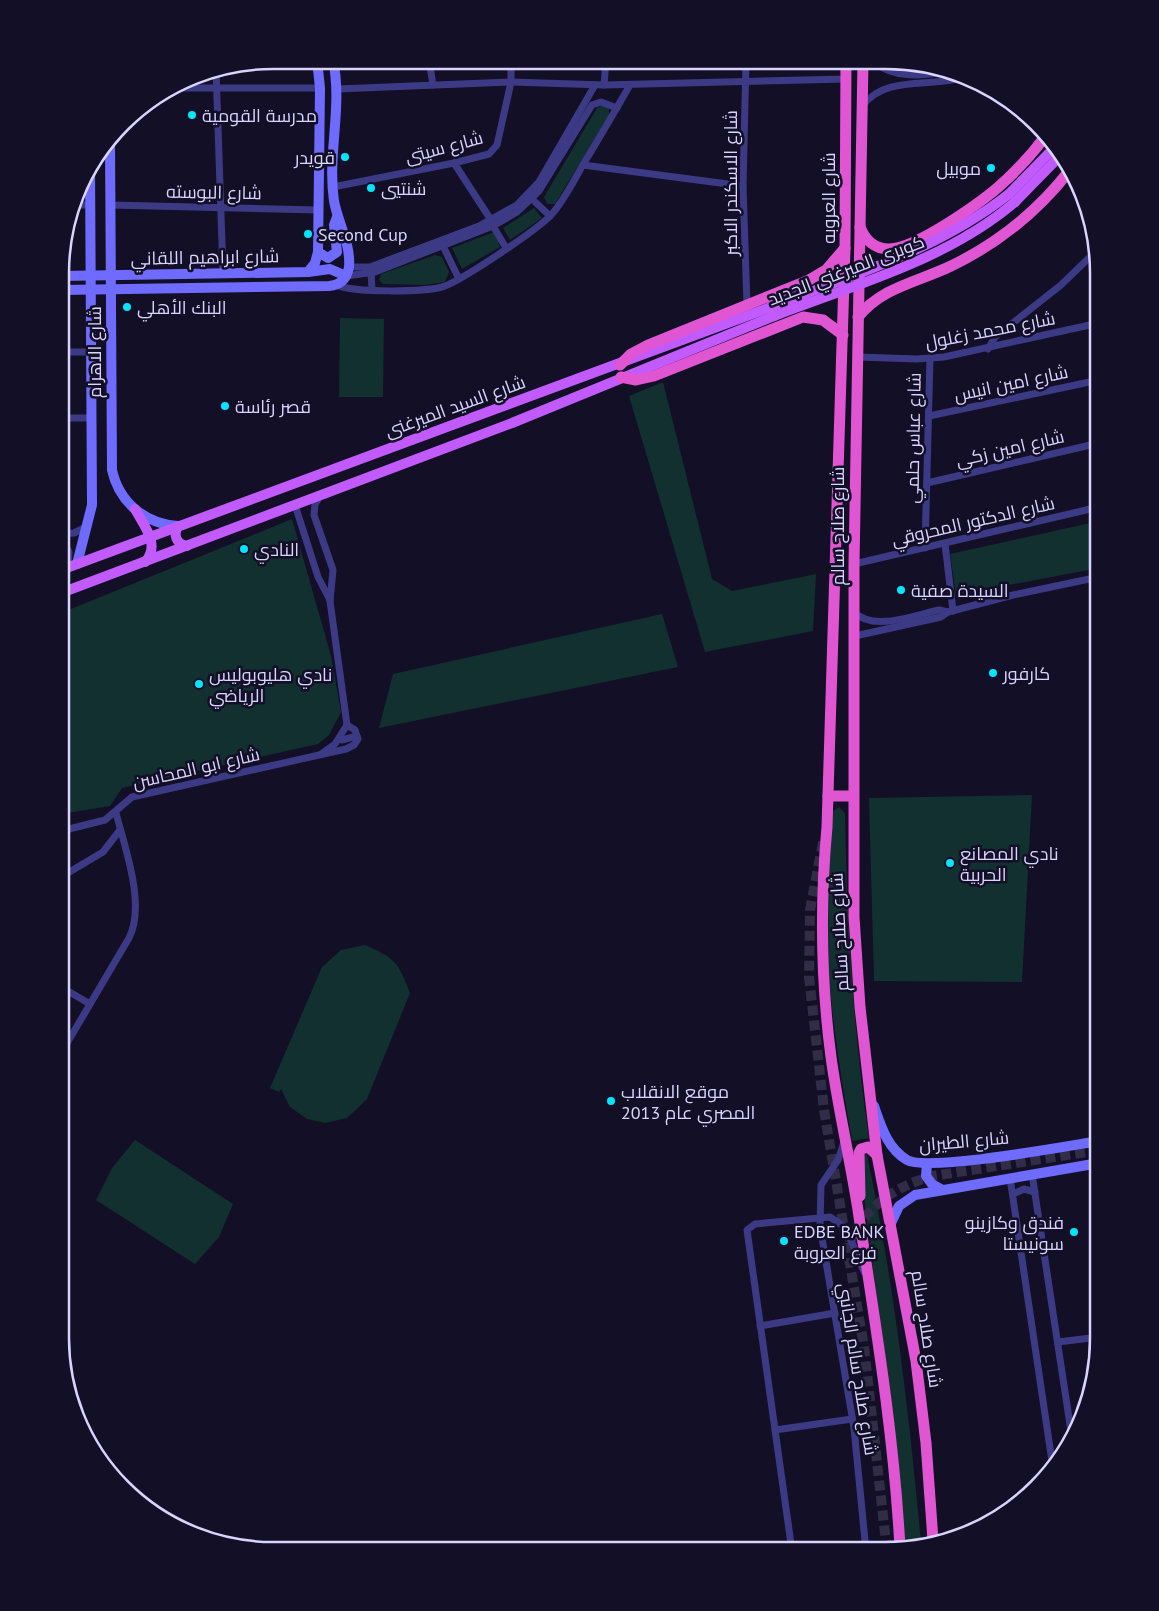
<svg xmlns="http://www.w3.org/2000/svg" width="1159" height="1611" font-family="'PT Sans',Cairo,sans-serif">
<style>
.green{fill:#12302f}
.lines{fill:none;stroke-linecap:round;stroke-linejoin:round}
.secondary-tunnel{stroke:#312d47;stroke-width:10;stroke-dasharray:10 5;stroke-linecap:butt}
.minor{stroke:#3d3a85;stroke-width:7}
.secondary{stroke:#6f6bff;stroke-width:10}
.primary{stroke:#c25bff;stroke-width:10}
.trunk{stroke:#e055d1;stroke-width:11}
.primary-bridge{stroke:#c25bff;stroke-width:10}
.poi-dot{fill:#00e5ff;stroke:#130f26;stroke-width:2}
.labels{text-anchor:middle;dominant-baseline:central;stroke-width:5;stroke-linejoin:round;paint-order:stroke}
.poi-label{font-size:18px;fill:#d9d4ff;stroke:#130f26;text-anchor:start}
.street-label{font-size:18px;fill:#d9d4ff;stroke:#130f26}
.rim{fill:none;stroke:#d9d4ff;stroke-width:2.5}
</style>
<rect width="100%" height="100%" fill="#130f26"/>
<g class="green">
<path d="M603 105 609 108V115L555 204H547L544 197 597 108Z"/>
<path d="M534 208 542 218 510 240 503 228Z"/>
<path d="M494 232 500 247 462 269 452 248Z"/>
<path d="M435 255 442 257 449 272 445 282 425 285 383 284 379 280 381 274Z"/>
<path d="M340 318 384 319 383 397H339Z"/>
<path d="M663 382 712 579 732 591 816 574 813 631 705 652 629 396Z"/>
<path d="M292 519 331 656 341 712 329 735 318 744 122 788 110 806 61 814V613Z"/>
<path d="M1099 521V568L956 595 950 554Z"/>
<path d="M662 614 678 667 379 728 393 674Z"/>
<path d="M1032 795 1022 982 874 981 869 798Z"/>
<path d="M839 807 845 813C847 922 853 1030 869 1138L852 1141C839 1064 825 985 827 907 827 875 830 844 832 812Z"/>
<path d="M365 945C395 958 398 962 410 993L367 1099 347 1118 325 1123 307 1119 290 1107 281 1089 279 1092 270 1088 322 967 341 950Z"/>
<path d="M135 1140 233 1204 219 1237 195 1264 96 1200 112 1168Z"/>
<path d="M867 1155C894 1283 909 1412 921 1543L903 1547 896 1449 859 1157Z"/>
</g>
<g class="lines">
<g class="secondary-tunnel">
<path d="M823 842 810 910 809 977 824 1110 864 1347 887 1551"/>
<path d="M849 1243C867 1206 893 1187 933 1176L1099 1150"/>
</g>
<g class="minor">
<path d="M429 60 433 85"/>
<path d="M746 61 743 186 747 305"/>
<path d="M874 62C894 79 924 76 948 71"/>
<path d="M216 69 223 273"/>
<path d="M604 85 606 61"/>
<path d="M176 88H320"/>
<path d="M337 89 511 82 604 85 846 79"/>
<path d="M863 105C888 74 932 89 966 76"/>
<path d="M454 163 491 220"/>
<path d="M583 165 743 186"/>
<path d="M333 187 454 163 489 154 497 145 511 82V61"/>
<path d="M532 199 550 216"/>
<path d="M76 205H90"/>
<path d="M110 205 318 210"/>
<path d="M493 226 506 248"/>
<path d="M443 246 459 279"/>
<path d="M349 267H370L479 226 517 205 539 182 595 85"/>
<path d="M371 273 372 289"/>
<path d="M346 276 375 272 493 226 517 212 539 191 592 105 601 102 617 108"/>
<path d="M337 285C354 293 423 292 442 287 460 282 540 228 552 214 565 199 574 180 584 163 600 137 615 111 630 85"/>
<path d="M988 349 995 337 1061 285 1094 253"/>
<path d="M62 352H91"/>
<path d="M857 357 917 359 944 357 1099 323"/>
<path d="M929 416 1099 380"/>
<path d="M62 418H91"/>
<path d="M927 483 1099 443"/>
<path d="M321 495 315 504 314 515 333 570 330 601 347 725"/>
<path d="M295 505 318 577 330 600"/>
<path d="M61 534 74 533 88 526"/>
<path d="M61 537 69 552 68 567"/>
<path d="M945 544 953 611"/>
<path d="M925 548 930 358"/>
<path d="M854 564 1099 507"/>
<path d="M854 612C873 632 915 615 939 610L948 612"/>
<path d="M855 636 941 617 948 612 1013 595 1099 577"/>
<path d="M342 740 357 736"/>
<path d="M321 754 335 744 347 725"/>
<path d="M61 831 105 820 132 797 346 749 354 745 358 739 355 730 347 725"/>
<path d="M61 877 103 852 120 830"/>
<path d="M61 987 90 1004"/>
<path d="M60 1055 129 938C146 905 125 848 116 813"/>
<path d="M844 1142 838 1160 821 1185 820 1226 854 1428 866 1551"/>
<path d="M1032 1174 1072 1438"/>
<path d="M1010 1178 1053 1468"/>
<path d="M1013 1194 1024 1189 1035 1192"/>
<path d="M760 1326 835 1313"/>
<path d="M1058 1342 1099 1337"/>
<path d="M775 1430 852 1419"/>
<path d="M792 1551 747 1230 755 1224 830 1217 846 1228 864 1272"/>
</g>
<g class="secondary">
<path d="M110 140 112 470C119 502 145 524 178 526"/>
<path d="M318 252 328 258 337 252 334 225 337 217"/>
<path d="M308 272 315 263 318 252 320 88 317 60"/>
<path d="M62 276 308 272 330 269 346 276"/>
<path d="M62 290 329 286C340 285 347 279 349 267 351 244 338 223 334 201 327 154 343 107 333 60"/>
<path d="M77 564 92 505 90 165"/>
<path d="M874 1106C881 1126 887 1148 907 1160 928 1172 1067 1146 1099 1141"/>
<path d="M927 1164 926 1176 932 1184 941 1189"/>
<path d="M891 1223 899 1206 915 1195 1099 1163"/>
</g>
<g class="primary">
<path d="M1009 194 1053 149"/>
<path d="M1015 202 1059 157"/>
<path d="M135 509C144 526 161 545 145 562"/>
<path d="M178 526C173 535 176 544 187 546"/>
<path d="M61 570 771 307"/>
<path d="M61 593 512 423 774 316"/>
</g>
<g class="trunk">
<path d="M846 62 845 248 827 827C820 903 821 981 831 1057 838 1108 850 1159 858 1210 875 1322 894 1434 900 1548"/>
<path d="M863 62 854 564V917L860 1007 877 1155 916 1361 926 1443 933 1540"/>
<path d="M860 227C865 240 875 249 889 249 916 249 985 200 1005 181 1019 168 1032 154 1044 138"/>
<path d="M858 317C882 287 918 282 951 266 997 244 1038 211 1070 170"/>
<path d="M620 365 631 354 648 345 809 280 826 270 845 248"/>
<path d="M621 377 636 380 654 376 803 317 823 320 843 335"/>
<path d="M828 796H853"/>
<path d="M860 1196 859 1153 861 1149 868 1147 877 1155"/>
</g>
<g class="primary-bridge">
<path d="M771 307C853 275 939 249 1009 194"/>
<path d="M774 316C856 284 947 260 1015 202"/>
</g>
</g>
<g class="poi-dot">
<circle cx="192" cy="115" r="5"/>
<circle cx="345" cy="157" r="5"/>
<circle cx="991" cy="168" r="5"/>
<circle cx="371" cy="188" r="5"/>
<circle cx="308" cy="234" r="5"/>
<circle cx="127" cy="307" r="5"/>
<circle cx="225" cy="406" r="5"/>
<circle cx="244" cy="549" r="5"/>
<circle cx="901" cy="590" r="5"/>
<circle cx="993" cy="673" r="5"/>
<circle cx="199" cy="684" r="5"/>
<circle cx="950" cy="863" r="5"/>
<circle cx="611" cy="1101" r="5"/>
<circle cx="1074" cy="1232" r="5"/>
<circle cx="784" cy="1241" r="5"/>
</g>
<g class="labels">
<g class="poi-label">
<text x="202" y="115">مدرسة القومية</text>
<text x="335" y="157" text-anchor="end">قويدر</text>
<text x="981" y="168" text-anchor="end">موبيل</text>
<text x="381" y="188">شنتيي</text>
<text x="318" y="234">Second Cup</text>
<text x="137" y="307">البنك الأهلي</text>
<text x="235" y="406">قصر رئاسة</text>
<text x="254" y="549">النادي</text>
<text x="911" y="590">السيدة صفية</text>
<text x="1003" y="673">كارفور</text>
<text x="209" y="674">نادي هليوبوليس<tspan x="209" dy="21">الرياضي</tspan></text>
<text x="960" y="853">نادي المصانع<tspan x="960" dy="21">الحربية</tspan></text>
<text x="621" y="1091">موقع الانقلاب<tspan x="621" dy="21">المصري عام 2013</tspan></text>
<text x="1064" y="1222" text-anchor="end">فندق وكازينو<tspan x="1064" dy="21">سونيستا</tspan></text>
<text x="794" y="1231">EDBE BANK<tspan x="794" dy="21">فرع العروبة</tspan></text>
</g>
<g class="street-label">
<text transform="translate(444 147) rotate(-15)">شارع سيتى</text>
<text transform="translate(730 183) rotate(-90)">شارع الاسكندر الاكبر</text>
<text transform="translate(214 192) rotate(1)">شارع البوسته</text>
<text transform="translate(828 198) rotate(-90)">شارع العروبه</text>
<text transform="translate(205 257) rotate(-1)">شارع ابراهيم اللقاني</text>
<text transform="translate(846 270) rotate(-21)">كوبرى الميرغني الجديد</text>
<text transform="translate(990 330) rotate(-11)">شارع محمد زغلول</text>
<text transform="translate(94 352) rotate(-90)">شارع الاهرام</text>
<text transform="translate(1011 383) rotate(-12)">شارع امين انيس</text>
<text transform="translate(455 406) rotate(-20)">شارع السيد الميرغنى</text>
<text transform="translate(913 438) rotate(-89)">شارع عباس حلمي</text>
<text transform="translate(1010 448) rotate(-13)">شارع امين زكي</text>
<text transform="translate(973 521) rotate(-13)">شارع الدكتور المحروقي</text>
<text transform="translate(837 526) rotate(-90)">شارع صلاح سالم</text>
<text transform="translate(196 768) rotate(-13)">شارع ابو المحاسن</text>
<text transform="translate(839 932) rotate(-93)">شارع صلاح سالم</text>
<text transform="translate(964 1141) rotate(-5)">شارع الطيران</text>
<text transform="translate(927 1329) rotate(81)">شارع صلاح سالم</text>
<text transform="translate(858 1369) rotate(81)">شارع صلاح سالم الجانبي</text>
</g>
</g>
<path d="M0 0H1159V1611H0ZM273 69H886A204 204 0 0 1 1090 273V1338A204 204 0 0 1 886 1542H273A204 204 0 0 1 69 1338V273A204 204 0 0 1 273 69Z" fill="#130f26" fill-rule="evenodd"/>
<path class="rim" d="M273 69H886A204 204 0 0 1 1090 273V1338A204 204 0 0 1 886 1542H273A204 204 0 0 1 69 1338V273A204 204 0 0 1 273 69Z"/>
</svg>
